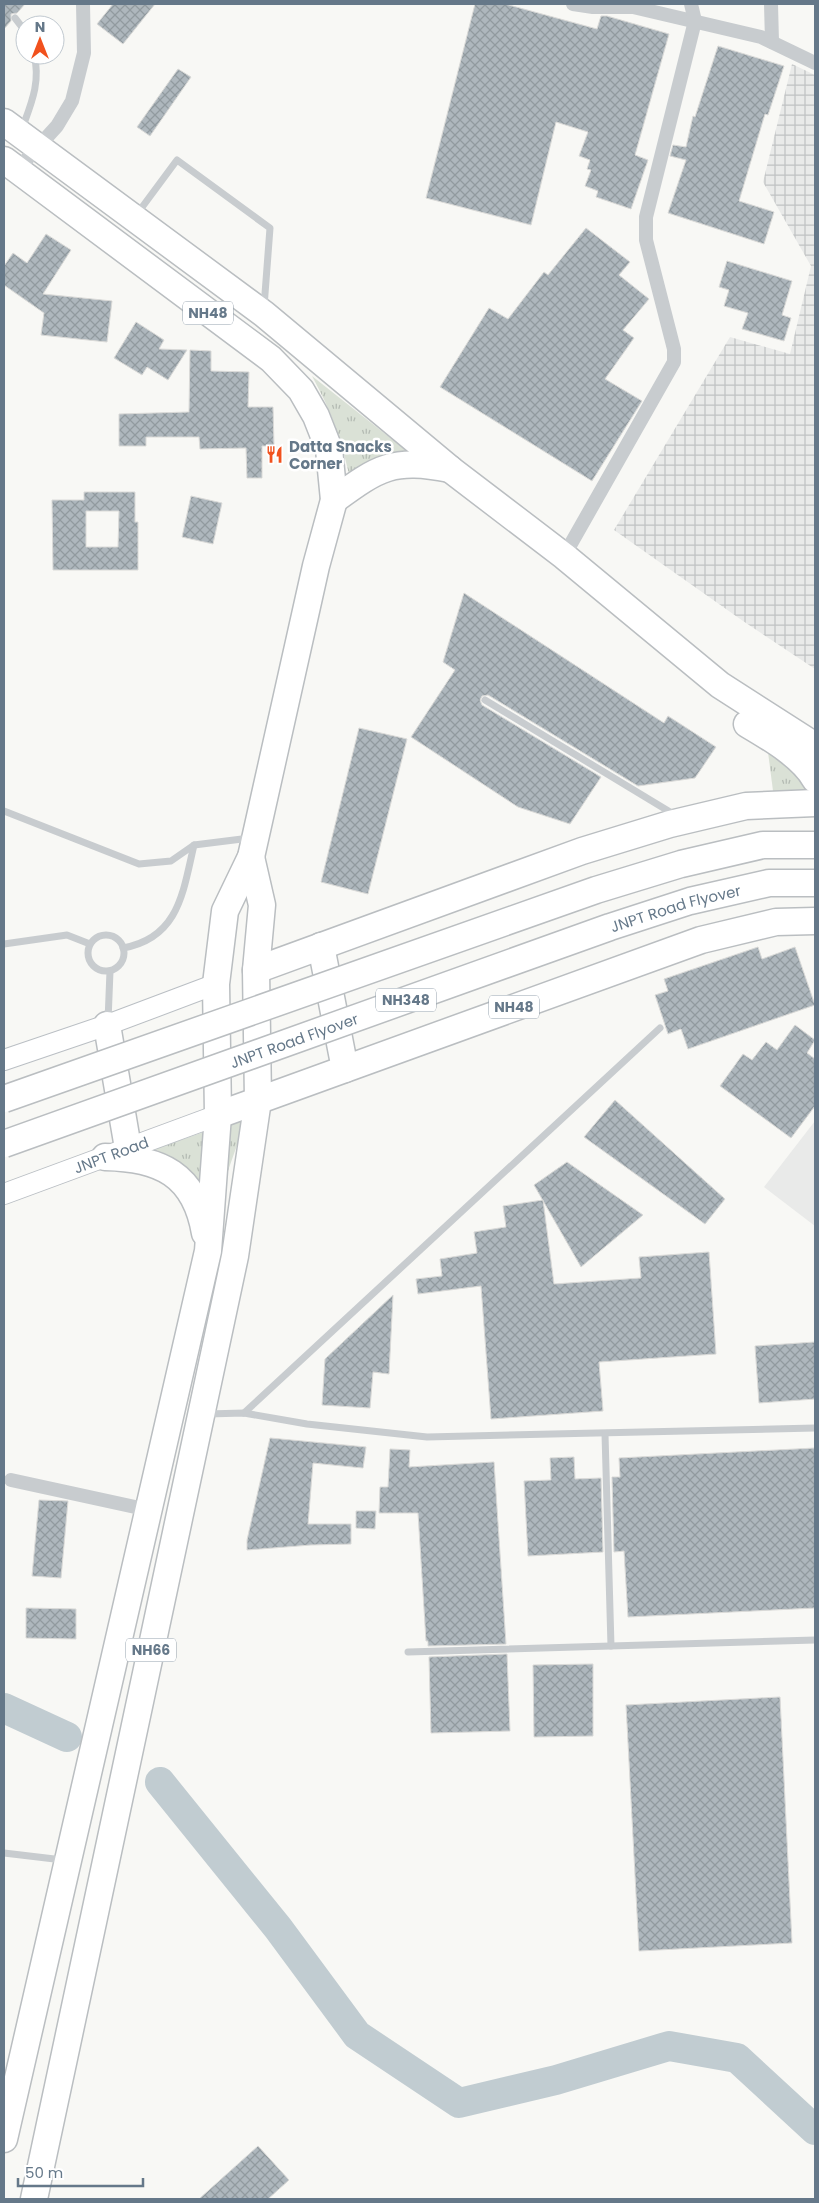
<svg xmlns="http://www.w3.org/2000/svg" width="819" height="2203" font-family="Poppins,sans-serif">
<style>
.built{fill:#e9eae9}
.industrial{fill:url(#industrial-grid)}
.grass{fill:url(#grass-tufts)}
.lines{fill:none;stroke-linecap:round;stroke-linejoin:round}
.river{stroke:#c1ccd1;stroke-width:30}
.building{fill:url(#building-cross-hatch);stroke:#dadad8;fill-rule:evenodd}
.secondary-casing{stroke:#babfc4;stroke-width:22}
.highway-casing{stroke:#babec1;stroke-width:29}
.lane{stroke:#c8cccf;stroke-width:7}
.street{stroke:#c8cccf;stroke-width:14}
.secondary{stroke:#fff;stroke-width:20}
.highway{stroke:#fff;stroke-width:26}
.highway-bridge-casing{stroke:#babec1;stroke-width:29;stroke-linecap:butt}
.highway-bridge{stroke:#fff;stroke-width:26}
.labels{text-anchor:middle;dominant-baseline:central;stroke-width:5;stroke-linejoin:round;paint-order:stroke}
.shield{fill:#fff;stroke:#93a0ac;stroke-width:1}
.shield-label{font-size:14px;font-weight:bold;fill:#657889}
.poi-label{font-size:15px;font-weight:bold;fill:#657889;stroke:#fff;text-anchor:start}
.street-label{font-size:15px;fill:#657889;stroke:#fff}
</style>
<defs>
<pattern id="industrial-grid" width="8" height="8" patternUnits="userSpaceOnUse" patternTransform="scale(1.25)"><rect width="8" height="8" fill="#e9eae9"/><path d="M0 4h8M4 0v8" fill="none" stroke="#c0c2c3"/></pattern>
<pattern id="grass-tufts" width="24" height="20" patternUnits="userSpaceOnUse" patternTransform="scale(1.25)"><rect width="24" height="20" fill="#dae1d6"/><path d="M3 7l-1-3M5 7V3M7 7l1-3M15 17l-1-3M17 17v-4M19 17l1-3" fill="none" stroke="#b4bbb3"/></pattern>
<pattern id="building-cross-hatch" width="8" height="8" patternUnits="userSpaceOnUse" patternTransform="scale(1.25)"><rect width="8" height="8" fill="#aeb7bd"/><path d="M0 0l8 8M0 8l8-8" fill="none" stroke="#919a9f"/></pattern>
</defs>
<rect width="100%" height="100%" fill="#f8f8f5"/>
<path class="built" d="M815 1121V1226L764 1187Z"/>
<path class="industrial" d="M792 64 815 75V669L743 621 614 530 730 337 790 354 811 266 763 182Z"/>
<g class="grass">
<path d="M312 376 408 452C385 453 368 462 349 474 340 435 331 411 312 376Z"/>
<path d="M768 752 815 757V791H773Z"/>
<path d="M247 1117 212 1216C195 1177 194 1170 155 1149Z"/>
</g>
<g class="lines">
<g class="river">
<path d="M4 1708 67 1737"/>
<path d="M160 1782 278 1928 357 2035 459 2103 556 2080 669 2046 737 2058 815 2130"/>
</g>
</g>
<g class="building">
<path d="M4 4H25L17 13 11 14V21L4 29Z"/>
<path d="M113 4H155L123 44 97 24Z"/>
<path d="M475 4H505L597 29 601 16H607L669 34 635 155 648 160 631 209 596 197 598 191 585 186 591 170 587 169 590 160 579 156 588 132 556 122 531 225 426 198Z"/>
<path d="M718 46 784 66 768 115 765 114 739 201 774 212 764 244 668 213 686 160 670 156 673 145 686 147 693 116 695 117Z"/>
<path d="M178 69 191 77 150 136 137 127Z"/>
<path d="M586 228 630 262 619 275 649 299 623 330 634 338 605 379 642 401 592 481 440 387 489 308 508 319 544 272 548 275Z"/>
<path d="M46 234 71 250 43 294 112 301 107 342 41 335 44 313 4 285V266L13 253 27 263Z"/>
<path d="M727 261 792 281 782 315 791 318 784 341 742 329 748 313 724 306 729 290 719 287Z"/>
<path d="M136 322 164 340 159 349 187 350 168 380 147 367 142 375 114 358Z"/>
<path d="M190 350 211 351V371L249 372 248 407H273L274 446H262V478H247L246 448 200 449 199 437H146V446H119V414L189 412Z"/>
<path d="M84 492H135V522H138V570H53L52 500H84ZM86 511H119L118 547H86Z"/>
<path d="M191 496 222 503 213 544 182 537Z"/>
<path d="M464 593 664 723 668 716 716 747 695 778 638 786 488 695 482 696 480 700 482 705 601 777 570 824 518 807 411 737 455 670 443 662Z"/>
<path d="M359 728 407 739 368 894 321 882Z"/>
<path d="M758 947 762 959 795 947 815 1005 688 1049 681 1029 668 1034 655 995 668 991 664 979Z"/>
<path d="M795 1025 815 1040 807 1053 815 1059V1106L791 1138 720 1086 743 1054 752 1060 766 1042 777 1050Z"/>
<path d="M615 1100 725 1199 705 1224 584 1137Z"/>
<path d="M567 1162 643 1215 581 1267 534 1185Z"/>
<path d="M543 1200 554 1284 641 1278 639 1257 709 1252 716 1354 599 1362 603 1411 491 1419 481 1286 418 1294 416 1279 442 1276 440 1259 477 1253 474 1232 506 1227 503 1206Z"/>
<path d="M393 1295 389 1374 373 1372 370 1408 322 1405 325 1359Z"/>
<path d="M815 1342V1399L759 1403 755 1346Z"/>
<path d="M270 1438 366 1447 363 1468 313 1463 308 1524H351V1544L311 1545 247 1550V1540Z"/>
<path d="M815 1448V1608L628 1617 624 1551 614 1552 612 1477H620L619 1458Z"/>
<path d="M390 1449 410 1450 409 1467 494 1462 506 1644 428 1646V1641H426L418 1513H379L380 1487H388Z"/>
<path d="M574 1457 575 1479 601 1478 603 1552 528 1556 524 1481 551 1480 550 1458Z"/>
<path d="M39 1500 68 1501 61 1578 32 1576Z"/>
<path d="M356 1511H376L375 1529 356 1528Z"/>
<path d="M26 1608 76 1609V1639L26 1638Z"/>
<path d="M507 1654 510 1731 431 1733 429 1657Z"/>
<path d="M593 1664V1736L534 1737 533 1665Z"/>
<path d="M780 1697 792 1943 639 1951 626 1705Z"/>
<path d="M258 2146 289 2180 268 2199H199Z"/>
</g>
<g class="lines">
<defs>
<g id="secondary">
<path d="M4 1060 107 1025 216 984"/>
<path id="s1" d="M4 1194 218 1115"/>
</g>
<g id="highway">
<path d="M4 122 264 314 450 469 564 556 720 685 815 746"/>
<path d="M4 160 271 359 301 390 316 416 329 449 334 500 316 566 251 857 225 911 216 984 218 1115 208 1251 4 2139"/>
<path d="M334 500C379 467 393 458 450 469"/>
<path d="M747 724C769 737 802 756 815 779"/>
<path d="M321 946 345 1069"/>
<path d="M256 970 582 851 670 824 746 806 815 803"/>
<path d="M107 1025 128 1148"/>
<path d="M218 1115 701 940 776 922 815 921"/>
<path d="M105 1157C160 1158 195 1174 205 1233"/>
<path d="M34 2199 235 1256 258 1100 256 970 262 905 251 857"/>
</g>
</defs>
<use href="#secondary" class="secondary-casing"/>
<use href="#highway" class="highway-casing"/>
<g class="lane">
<path d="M15 18 25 31"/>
<path d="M22 129C31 104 41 82 34 55"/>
<path d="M137 214 177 160 270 228 264 307"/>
<path d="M485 700 675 815"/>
<path d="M4 811 139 864 171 861 194 845 250 838"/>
<circle cx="106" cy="953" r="18"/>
<path d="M4 944 67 935 90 944"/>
<path d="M123 948C179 938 183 892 194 845"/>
<path d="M108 1021 110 971"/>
<path d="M244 1413 660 1028"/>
<path d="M207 1414 244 1413 307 1424 427 1437 815 1428"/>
<path d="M605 1434 611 1646"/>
<path d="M408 1652 815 1640"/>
<path d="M4 1853 63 1860"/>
</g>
<g class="street">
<path d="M573 4 593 7H633L761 37 815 63"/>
<path d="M771 4 772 42"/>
<path d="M17 170 57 126 72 101 84 53 83 4"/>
<path d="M564 556 674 362V349L646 240V217L695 21 691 4"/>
<path d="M11 1480 149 1510"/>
</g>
<use href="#secondary" class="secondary"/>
<use href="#highway" class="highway"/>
<defs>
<g id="highway-bridge">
<path d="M4 1099 596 890 681 864 763 845H815"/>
<path id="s2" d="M4 1144 610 927 690 901 769 883H815"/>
</g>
</defs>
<use href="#highway-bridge" class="highway-bridge-casing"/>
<use href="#highway-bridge" class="highway-bridge"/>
</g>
<defs>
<symbol id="restaurant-bare" viewBox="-9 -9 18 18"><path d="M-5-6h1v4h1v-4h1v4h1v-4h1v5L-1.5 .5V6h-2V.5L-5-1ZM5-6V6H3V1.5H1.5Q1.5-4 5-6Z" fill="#f1511d" stroke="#fff" stroke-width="2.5" paint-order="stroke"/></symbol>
</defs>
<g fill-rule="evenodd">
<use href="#restaurant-bare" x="262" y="442" width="25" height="25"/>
</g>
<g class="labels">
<g class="shield">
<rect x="183" y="301.5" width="50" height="23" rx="4"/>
<rect x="376" y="988.5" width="60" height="23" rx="4"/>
<rect x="489" y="995.5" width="50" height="23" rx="4"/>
<rect x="126" y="1638.5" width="50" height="23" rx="4"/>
</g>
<g class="shield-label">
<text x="208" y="313">NH48</text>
<text x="406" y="1000">NH348</text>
<text x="514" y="1007">NH48</text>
<text x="151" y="1650">NH66</text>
</g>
<g class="poi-label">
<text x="289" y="446">Datta Snacks<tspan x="289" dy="17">Corner</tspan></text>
</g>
<g class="street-label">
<text stroke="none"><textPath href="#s2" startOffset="712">JNPT Road Flyover</textPath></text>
<text stroke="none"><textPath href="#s2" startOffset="308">JNPT Road Flyover</textPath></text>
<text stroke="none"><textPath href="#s1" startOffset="114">JNPT Road</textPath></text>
</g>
</g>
<rect width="819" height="2203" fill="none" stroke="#657889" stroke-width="10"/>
<g transform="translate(40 40)"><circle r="24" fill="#ffffff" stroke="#c1c9d0"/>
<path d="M0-4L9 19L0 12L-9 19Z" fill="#f1511d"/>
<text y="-8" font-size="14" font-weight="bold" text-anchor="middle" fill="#657889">N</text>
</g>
<path d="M18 2178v8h125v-8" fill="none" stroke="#657889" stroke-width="2.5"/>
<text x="25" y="2178" font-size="15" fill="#657889" stroke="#ffffff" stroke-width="4" paint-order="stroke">50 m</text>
</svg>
